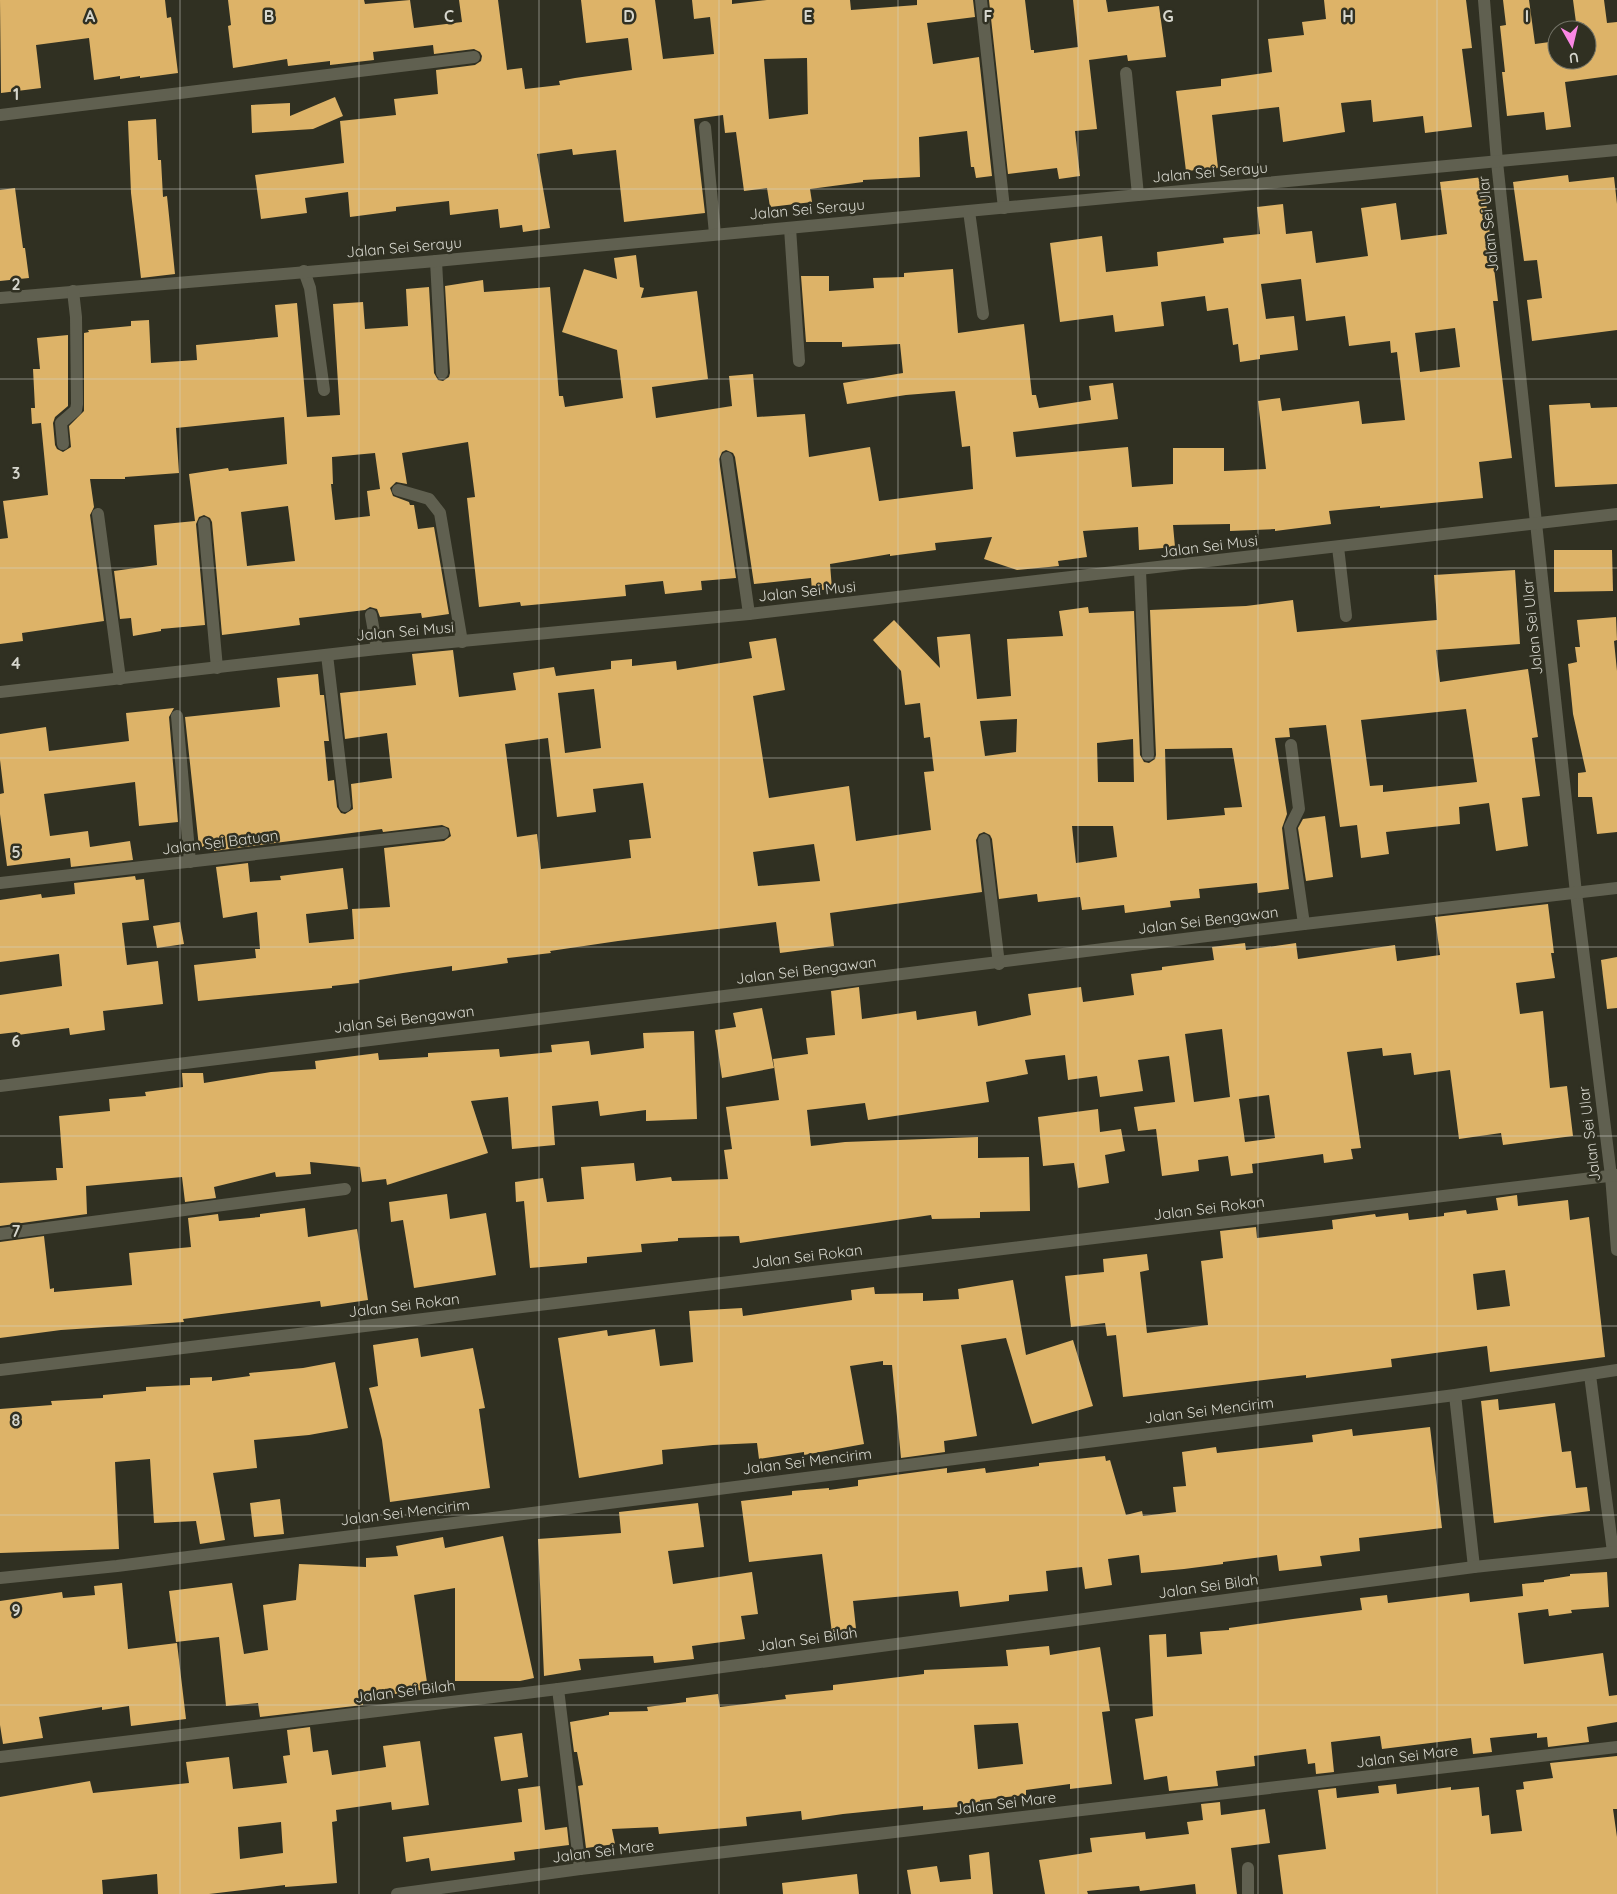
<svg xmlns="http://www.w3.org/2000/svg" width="1617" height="1894" font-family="Quicksand,sans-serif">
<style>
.building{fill:#ddb368;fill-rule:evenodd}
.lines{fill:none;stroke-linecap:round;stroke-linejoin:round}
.minor{stroke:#606050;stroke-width:12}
.grid{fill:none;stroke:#d6d6cd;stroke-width:1;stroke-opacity:0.55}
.labels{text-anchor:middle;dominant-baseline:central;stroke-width:5;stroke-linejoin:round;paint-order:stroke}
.street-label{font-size:15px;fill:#d6d6cd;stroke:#303022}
.grid-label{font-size:16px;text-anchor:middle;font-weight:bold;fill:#d6d6cd;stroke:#303022;stroke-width:5;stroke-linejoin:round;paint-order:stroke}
</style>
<rect width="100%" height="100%" fill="#303022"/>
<g class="building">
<path d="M0 0H165L167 18 171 17 178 73 140 78V76L120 79V76L94 80 89 38 36 45 41 88 1 93Z"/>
<path d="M228 0H364L365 4 410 0 414 28 462 22 459 0H498L507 70 522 68 525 89 560 85 559 81 575 78 632 70 628 38 586 43 581 0H655L663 59 714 54 710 17 694 19 692 0H732V4L767 0H850L851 10 917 5V0H973L975 17 927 23 933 64 979 57 992 176 976 178 974 167H971L967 131 919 137 920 177 863 180V182L810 189 812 202 770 207 767 188 744 191 736 132 725 133 723 115 694 119 705 213 624 222 616 150 573 155 572 149 537 154 550 228 523 232 522 225 500 228 498 209 450 215 449 201 396 207V211L350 217 348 192 305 198 307 213 261 219 255 175 344 163 340 121 396 115 394 99 438 94 436 70 475 65 481 61 482 56 480 52 474 49 434 54 433 45 373 52 374 60 330 65V61L288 66 287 59 233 68 228 26 231 25ZM807 58 808 114 769 119 764 59Z"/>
<path d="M989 0H1025L1031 50H1034V53L1078 47 1073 0H1106L1108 12 1159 6 1166 57 1128 61 1127 55 1089 60 1097 129 1075 131 1080 176 1059 179 1057 168 1008 174Z"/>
<path d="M1324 0H1466L1472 48 1462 49 1472 127 1425 133 1423 116 1373 122 1371 100 1341 103 1345 132 1283 142 1279 107 1212 115 1218 168 1186 171 1176 91 1221 86V79L1272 72 1268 39 1304 35 1302 22 1326 19Z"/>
<path d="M1503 0H1529L1535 44 1557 41V60H1587V30H1577L1573 0H1604L1607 23 1617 22V75L1565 82 1571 127 1546 130 1544 112 1507 116 1502 72H1505L1500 26 1506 25Z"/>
<path d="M335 97 343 116 313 129 252 133 251 105 290 103V116Z"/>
<path d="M156 119 158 160H161L163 197 167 196 175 274 141 278 131 193 128 121Z"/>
<path d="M1568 175 1569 182 1614 177 1617 204V330L1532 341 1527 300 1542 298 1537 260 1524 261 1513 182Z"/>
<path d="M1483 177 1498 301H1493L1499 352 1512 458 1479 462 1483 498 1380 508V506L1329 511 1331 524 1275 531V529L1230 531V524L1173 525 1175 547 1139 550 1138 527 1083 531 1087 557 1058 561 1059 566 1017 570 984 559 992 537 935 543 936 550 890 556V554L830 564 832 589 812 591 811 578 754 584 735 457 733 453 726 450 722 452 719 459 736 578 701 581 702 590 665 594 663 581 625 585 626 596 521 606 520 602 479 607 467 498 475 497 468 442 402 453 407 484 396 482 390 488 393 496 409 502 410 505H414L418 529 434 527 449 614 422 618 421 613 380 617 377 609 370 607 365 610 299 618 300 625 222 635 212 522 210 518 204 515 199 517 196 524 205 625 161 629V631L133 636 131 618 120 619 114 571 157 565 154 525 195 521 189 474 228 468 229 471 287 464 284 417 176 428 179 473 125 477V479H90L94 507 90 515 104 621 22 633 23 641 0 644V539L8 538 3 501 48 495 41 423 32 424 31 408H35L33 369H40L37 338 68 335V406L55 417 53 423 55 445 57 449 63 452 71 447 69 426 84 411V333L89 332 88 330 131 326V321L149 320 151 363 197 360 196 345 278 337 275 305 297 303 307 417 340 415 333 304 363 302 365 329 408 326 406 289 429 287 434 373 438 380 443 381 449 377 450 373 445 286 483 280 484 292 550 287 559 396H563L565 407 623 398 617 350 562 332 584 269 617 279 614 258 636 255 640 287 644 288 641 298 697 291 708 379 652 387 656 418 732 406 729 376 753 374 757 417 805 414 809 457 870 447 879 501 973 489 970 446 962 447 955 391 906 395 847 404 843 383 903 373 900 344 842 347V342H806L801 276H829V291L874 288 873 278 904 277V273L953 269 958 333 1024 324 1032 395H1036L1039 408 1091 400 1089 386 1113 383 1118 419 1013 432 1016 457 1128 447 1132 487 1173 484V448H1224V471L1266 469 1258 401 1280 398 1282 411 1359 401 1362 424 1405 420 1397 352 1391 353 1390 341 1349 346 1345 316 1306 321 1301 279 1261 284 1266 319 1294 316 1298 350 1260 355V359L1240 362 1238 344 1233 345 1228 308 1207 311 1205 296 1161 302 1164 326 1115 332 1113 315 1060 322 1050 243 1102 236 1106 272 1158 266 1157 252 1224 243 1223 238 1260 234 1257 207 1283 204 1286 234 1312 231 1316 263 1368 256 1361 208 1396 203 1401 240 1447 234 1440 182ZM1455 328 1460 367 1420 372 1415 333ZM375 453 380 489 367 491 370 516 335 520 331 484H333L332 457ZM288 506 295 561 247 566 241 512Z"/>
<path d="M15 188 23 248H25L29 278 0 281V190Z"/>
<path d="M1590 403 1591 408 1617 407V484L1555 487 1549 405Z"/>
<path d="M1554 550H1612L1613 591 1554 592Z"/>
<path d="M1515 570 1520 644 1436 650 1440 682 1528 669 1538 737 1532 738 1540 796 1522 798 1528 846 1496 851 1489 803 1459 807 1460 824 1386 832 1389 854 1361 858 1357 825 1340 827 1326 725 1289 728 1290 737 1275 738 1287 814 1282 828 1289 889 1258 893 1257 883 1199 889 1200 898 1170 901 1171 907 1125 913 1124 905 1082 910 1080 897 1038 902 1037 894 999 899 992 839 990 835 984 832 979 834 976 840 982 892 830 913 834 946 780 953 776 922 618 941 550 951 551 953 507 958 508 963 452 971V966L403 973 359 980V983L332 986V988L198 1001 194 965 256 958 255 949H260L257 912 223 918 216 867 248 863 250 882 281 880 280 876 343 868 348 909 306 914 309 943 354 939 352 909 390 907 384 848 444 841 451 836 449 828 442 825 383 832 382 829 214 851V846L199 847 185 717 280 707 277 678 318 674 320 695H324L329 741H324L328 781 334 780 337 807 341 813 345 814 353 809 351 784 392 778 387 733 345 739 340 693 416 685 412 654 453 650 459 697 516 690 513 673 554 667 556 676 611 669V661L632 659V666L676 661 677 670 752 658 749 642 776 638 785 690 753 696 769 798 849 786 856 841 931 830 924 772 934 771 930 737 924 738 920 703 905 705 901 671 873 640 894 620 940 668 937 637 970 634 977 699 1011 696 1007 639 1063 636 1059 611 1088 607 1089 613 1134 611 1140 755 1144 762 1149 763 1155 759 1156 755 1150 610 1246 606 1293 600 1297 632 1437 620 1434 575ZM594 689 601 748 565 753 558 693ZM1466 709 1477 782 1383 792V785L1370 786 1361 720ZM1017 719 1016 752 985 756 980 721ZM548 738 557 817 596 812 593 789 643 783 651 838 629 840 631 858 541 869 537 834 517 837 505 744ZM1133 739 1134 782H1098L1097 743ZM1232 748 1242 807 1224 808 1225 815 1167 820 1165 749ZM1072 826H1113L1117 857 1076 863ZM814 844 820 881 758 886 753 852Z"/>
<path d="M1616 617 1617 640 1614 641 1617 671V832L1597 834 1592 797H1578V773L1586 772 1573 714 1568 664 1577 662 1575 647H1580L1577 620Z"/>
<path d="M174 708 169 717 178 822 139 826 135 782 44 794 50 836 88 831 90 847 130 841 133 860 71 867 70 858 7 866 0 814V794L4 793 0 760V734L46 727 49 751 129 741 126 713Z"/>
<path d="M1325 816 1333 877 1306 881 1298 828 1303 819Z"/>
<path d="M135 876 136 880 144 879 149 920 122 923 127 965 158 961 163 1004 103 1011 105 1030 70 1035 69 1028 18 1035 17 1032 0 1034V995L62 986 59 954 0 962V900L41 894 42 898 75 894 74 883Z"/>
<path d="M1548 904 1554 953H1551L1555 978 1516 983 1520 1014 1543 1011 1550 1088 1567 1086 1573 1136 1503 1145 1501 1133 1459 1139 1450 1070 1414 1075 1411 1053 1383 1056 1382 1048 1347 1052 1361 1148 1351 1149 1353 1159 1324 1163 1323 1154 1252 1164 1253 1173 1231 1176 1228 1156 1198 1160 1199 1171 1162 1176 1156 1129 1138 1131 1134 1107 1175 1102 1169 1056 1138 1060 1143 1091 1100 1097 1097 1076 1068 1080 1065 1055 1025 1060 1028 1074 986 1082 989 1102 868 1120 865 1103 807 1110 811 1146 845 1142 978 1137V1158L1029 1157 1030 1211 980 1212V1218L932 1219 931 1215 740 1243 739 1236 678 1238V1241L641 1244 642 1252 587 1257V1263L530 1268 524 1201 516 1202 515 1182 543 1178 547 1202 584 1199 581 1167 634 1163 636 1181 671 1177 672 1181 728 1179 724 1150 732 1149 726 1107 779 1100 773 1059 808 1054 806 1038 835 1035 831 991 859 987 862 1019 916 1011 917 1020 976 1011 978 1026 1031 1015 1028 994 1081 987 1083 1002 1134 995 1131 974 1162 970V967L1214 960 1212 947 1245 943 1246 950 1296 943 1298 959 1395 945 1397 961 1440 955 1435 917ZM1222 1029 1230 1097 1194 1102 1185 1034ZM1269 1095 1275 1138 1245 1142 1239 1099Z"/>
<path d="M180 922 184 944 157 948 153 926Z"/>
<path d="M1617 957V1008L1607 1009 1601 960Z"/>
<path d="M762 1008 774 1068 722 1078 715 1030 736 1027 733 1013Z"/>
<path d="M694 1031 697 1119 646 1121V1110L600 1116 598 1101 552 1106 555 1145 512 1149 508 1097 471 1101 488 1153 387 1185 386 1179 362 1182 360 1167 310 1162 311 1174 276 1177 275 1172 214 1187 216 1198 185 1202 182 1177 86 1186 87 1214 0 1226V1183L57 1180 56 1168H63L59 1116 110 1111 109 1099 146 1096 145 1092 183 1087 182 1073H203L204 1083 271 1072 316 1069 315 1061 378 1053 379 1060 428 1057V1053L499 1049 500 1057 552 1052 551 1045 589 1041 591 1055 644 1048 643 1033Z"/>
<path d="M1098 1109 1100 1132 1121 1129 1125 1151 1105 1155 1109 1183 1078 1188 1074 1163 1043 1166 1038 1117Z"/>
<path d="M447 1194 450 1219 486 1213 496 1275 414 1288 403 1220 391 1222 389 1202Z"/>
<path d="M1517 1195 1518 1206 1568 1200 1570 1220 1589 1217 1605 1357 1490 1372 1487 1346 1391 1359 1392 1367 1306 1378V1375L1123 1397 1116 1335 1107 1336 1105 1323 1071 1327 1065 1276 1104 1272 1103 1259 1147 1254 1149 1270 1140 1272 1147 1333 1208 1325 1201 1261 1223 1258 1220 1231 1256 1227 1257 1238 1333 1229 1332 1220 1375 1214 1376 1217 1408 1213 1409 1220 1444 1216V1213L1466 1210 1467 1214 1498 1210 1496 1198ZM1505 1270 1510 1306 1477 1310 1473 1274Z"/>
<path d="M305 1208 308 1237 357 1229 368 1300 321 1307 320 1301 183 1319 184 1322 61 1330 0 1338V1242L44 1236 50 1289 54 1288V1292L132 1285 129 1253 191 1247 188 1218 218 1214 219 1221 260 1217V1214Z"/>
<path d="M1013 1280 1026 1355 1073 1340 1093 1406 1032 1424 1006 1338 961 1345 977 1436 944 1441 945 1452 901 1458 892 1365H883V1361L850 1366 864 1444 804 1455V1452L759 1459 757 1443 713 1445 662 1450 663 1464 579 1478 558 1338 607 1330 608 1336 655 1329 660 1366 693 1362 689 1311 742 1308 743 1316 852 1300 851 1290 874 1287 875 1294 923 1293V1301L959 1299 958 1289Z"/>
<path d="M418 1338 421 1357 473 1348 485 1408 479 1409 490 1488 390 1502 382 1440 369 1388 378 1386 373 1345Z"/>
<path d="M335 1362 348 1428 309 1435 254 1440 257 1468 213 1473 225 1540 200 1544 196 1521 154 1523 150 1459 115 1462 119 1549 0 1553V1409L52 1405 51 1401 103 1398V1395L146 1391V1387L190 1385V1378L212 1377V1381L250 1376 249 1373 303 1368Z"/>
<path d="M1498 1399 1499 1410 1555 1403 1562 1452 1571 1451 1576 1488 1587 1487 1590 1511 1494 1523 1481 1401Z"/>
<path d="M1430 1427 1442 1528 1359 1538 1360 1551 1320 1556 1322 1566 1279 1571 1277 1555 1223 1562V1564L1184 1569 1141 1573 1139 1555 1108 1559 1112 1585 1085 1589 1082 1567 1046 1571 1048 1591 1009 1595V1601L960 1607 958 1591 853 1601 857 1638 833 1641 822 1554 749 1562 741 1501 792 1495V1491L829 1488V1490L858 1486V1480L947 1468V1473L985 1468 986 1473 1039 1466V1463L1105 1456 1106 1461 1110 1460 1126 1515 1142 1511 1143 1516 1176 1512 1173 1487 1186 1486 1182 1452 1216 1447 1217 1453 1313 1442 1312 1435 1352 1429 1353 1436Z"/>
<path d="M280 1499 284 1534 254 1537 250 1503Z"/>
<path d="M698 1503 704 1547 668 1551 673 1584 752 1572 758 1614 741 1616 745 1639 692 1646 694 1659 654 1663 653 1656 579 1659 581 1670 544 1676 538 1539 621 1533 619 1512Z"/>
<path d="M503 1536 534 1678 520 1681H455V1588L414 1595 428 1689 362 1699 363 1705 260 1717 258 1703 226 1706 219 1637 176 1642 169 1591 232 1583 244 1654 268 1650 263 1605 296 1600 299 1564 366 1567V1558L398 1556 396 1546 443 1537 445 1548Z"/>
<path d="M1607 1572 1609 1607 1571 1610 1572 1613 1549 1616 1548 1609 1518 1613 1524 1664 1603 1653 1609 1696 1617 1695V1722L1587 1727 1589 1742 1548 1747 1547 1737 1537 1738V1733L1490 1738 1492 1752 1473 1754 1471 1738 1382 1749 1380 1736 1331 1742 1334 1772 1316 1774 1315 1763 1308 1764 1306 1749 1254 1756 1255 1766 1216 1771 1218 1786 1169 1791 1167 1776 1144 1780 1135 1719 1153 1716 1149 1635 1166 1634 1167 1657 1202 1654 1200 1632 1229 1630V1628L1293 1619 1362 1610 1360 1598 1387 1595 1388 1603 1469 1593 1470 1602 1523 1596 1522 1584 1544 1582V1580L1570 1576V1574Z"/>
<path d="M122 1583 128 1649 177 1643 186 1719 131 1726 129 1706 102 1710V1707L39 1717 43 1738 3 1744 0 1725V1601L62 1592 63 1598 95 1595 94 1586Z"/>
<path d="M1049 1646 1050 1655 1100 1647 1110 1711 1102 1712 1112 1784 1070 1789V1784L1026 1790V1795L980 1800 981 1805 923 1810V1806L843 1814 802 1820 801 1811 746 1817 747 1826 659 1834 658 1827 612 1829 615 1844 586 1848 578 1786 583 1785 577 1752H574L570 1722 609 1715V1712L648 1711 647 1707 686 1702V1698L718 1694 720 1707 786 1699 785 1695 833 1690V1685L924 1674V1670L1008 1666 1006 1650ZM1018 1723 1023 1764 978 1769 974 1725Z"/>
<path d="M310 1727 313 1752 328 1750 332 1775 386 1767 383 1746 420 1741 429 1805 392 1810 391 1802 336 1810 337 1821 332 1822 337 1883 285 1887V1885L209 1894H158L157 1874 102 1880 103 1894H0V1797L90 1781 93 1793 189 1783 186 1762 229 1757 233 1789 287 1783 283 1756 290 1755 287 1730ZM281 1822 283 1853 240 1859 238 1827Z"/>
<path d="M522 1733 528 1777 501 1781 494 1737Z"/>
<path d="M1617 1756V1809H1613L1617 1837V1894H1283L1278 1855 1326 1849 1318 1790 1336 1788 1337 1798 1379 1793 1378 1786 1396 1784 1397 1794 1451 1787V1790L1479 1787 1482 1816 1489 1815 1491 1834 1522 1831 1516 1790 1524 1789 1523 1782 1553 1778 1550 1763Z"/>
<path d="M540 1786 545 1830 567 1827 569 1845 514 1852 515 1860 431 1871 429 1858 406 1862 403 1837 522 1822 518 1789Z"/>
<path d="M1220 1802 1221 1815 1265 1809 1270 1843 1231 1848 1237 1894H1196L1195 1884 1140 1891 1139 1886 1087 1891 1088 1894H1045L1039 1860 1092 1852 1090 1838 1145 1832 1146 1839 1189 1834 1187 1822 1203 1820 1201 1804Z"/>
<path d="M989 1852 993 1894H911L907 1870 937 1866 940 1882 971 1879 969 1855Z"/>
<path d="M857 1874 859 1894H783L782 1883Z"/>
</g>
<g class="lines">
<g class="minor">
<path d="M981 0 1004 208"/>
<path d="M1484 0 1497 162 1576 893 1611 1176 1617 1250"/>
<path d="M1126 73 1138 195"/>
<path d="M0 115 474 57"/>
<path d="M705 127 715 234"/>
<path d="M969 211 983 314"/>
<path d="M790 228 799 361"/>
<path d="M436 261 442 373"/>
<path d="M304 271 310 288 324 390"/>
<path d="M0 298 436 261 1617 150"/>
<path d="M63 444 61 423 76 410 77 404 76 317 73 291"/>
<path d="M727 458 749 614"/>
<path d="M398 490 429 499 440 513 462 642"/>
<path d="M98 514 120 679"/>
<path d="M204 523 217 668"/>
<path d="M1338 547 1346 616"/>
<path d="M1140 571 1148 755"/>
<path d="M371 615 377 649"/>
<path d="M327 655 345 806"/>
<path d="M0 692 377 649 749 614 1617 514"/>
<path d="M177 716 190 862"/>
<path d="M1291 745 1299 809 1290 827 1304 924"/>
<path d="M984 840 999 964"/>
<path d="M0 883 443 833"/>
<path d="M0 1086 1304 924 1617 888"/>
<path d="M0 1234 345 1189"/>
<path d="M0 1370 1617 1175"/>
<path d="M1590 1375 1613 1552"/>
<path d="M1455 1395 1474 1567"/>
<path d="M0 1578 117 1566 1455 1395 1617 1370"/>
<path d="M558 1689 580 1869"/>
<path d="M0 1757 558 1689 1474 1567 1617 1552"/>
<path d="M1248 1868V1894"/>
<path d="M397 1894 580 1869 1617 1747"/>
</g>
</g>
<path class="grid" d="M180 0V1894M359 0V1894M539 0V1894M719 0V1894M898 0V1894M1078 0V1894M1258 0V1894M1437 0V1894M0 189H1617M0 379H1617M0 568H1617M0 758H1617M0 947H1617M0 1136H1617M0 1326H1617M0 1515H1617M0 1705H1617"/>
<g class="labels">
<g class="street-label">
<text transform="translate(1210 172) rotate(-5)">Jalan Sei Serayu</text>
<text transform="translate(807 209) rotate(-5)">Jalan Sei Serayu</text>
<text transform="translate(1488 224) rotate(-96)">Jalan Sei Ular</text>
<text transform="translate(404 247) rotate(-5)">Jalan Sei Serayu</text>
<text transform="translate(1209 546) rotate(-7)">Jalan Sei Musi</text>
<text transform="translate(807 591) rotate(-6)">Jalan Sei Musi</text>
<text transform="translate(1532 627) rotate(-96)">Jalan Sei Ular</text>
<text transform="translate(405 631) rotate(-5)">Jalan Sei Musi</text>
<text transform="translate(220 842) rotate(-7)">Jalan Sei Batuan</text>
<text transform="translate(1208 920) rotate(-7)">Jalan Sei Bengawan</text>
<text transform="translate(806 970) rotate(-7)">Jalan Sei Bengawan</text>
<text transform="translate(404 1019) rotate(-7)">Jalan Sei Bengawan</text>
<text transform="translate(1589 1134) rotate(-97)">Jalan Sei Ular</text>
<text transform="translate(1209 1208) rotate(-7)">Jalan Sei Rokan</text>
<text transform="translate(807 1256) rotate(-7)">Jalan Sei Rokan</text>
<text transform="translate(404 1305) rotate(-7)">Jalan Sei Rokan</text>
<text transform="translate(1209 1410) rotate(-7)">Jalan Sei Mencirim</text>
<text transform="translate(807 1461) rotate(-7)">Jalan Sei Mencirim</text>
<text transform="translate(405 1512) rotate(-7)">Jalan Sei Mencirim</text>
<text transform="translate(1208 1586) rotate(-8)">Jalan Sei Bilah</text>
<text transform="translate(807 1639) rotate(-8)">Jalan Sei Bilah</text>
<text transform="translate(405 1691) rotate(-7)">Jalan Sei Bilah</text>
<text transform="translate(1407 1756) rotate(-7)">Jalan Sei Mare</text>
<text transform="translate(1005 1803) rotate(-7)">Jalan Sei Mare</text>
<text transform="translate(603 1851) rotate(-7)">Jalan Sei Mare</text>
</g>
</g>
<g class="grid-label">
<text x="90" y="22">A</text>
<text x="269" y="22">B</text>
<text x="449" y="22">C</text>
<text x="629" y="22">D</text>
<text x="808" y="22">E</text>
<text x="988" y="22">F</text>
<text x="1168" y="22">G</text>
<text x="1348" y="22">H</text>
<text x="1527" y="22">I</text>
<text x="16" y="100">1</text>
<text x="16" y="290">2</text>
<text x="16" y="479">3</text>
<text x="16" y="669">4</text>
<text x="16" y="858">5</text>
<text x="16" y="1047">6</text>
<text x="16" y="1237">7</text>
<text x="16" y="1426">8</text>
<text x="16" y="1616">9</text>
</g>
<g transform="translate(1572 45) rotate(172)"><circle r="24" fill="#303022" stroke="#727266"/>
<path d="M0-4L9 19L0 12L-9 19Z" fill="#fb87e5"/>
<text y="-8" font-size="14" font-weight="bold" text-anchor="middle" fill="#d6d6cd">U</text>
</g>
</svg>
